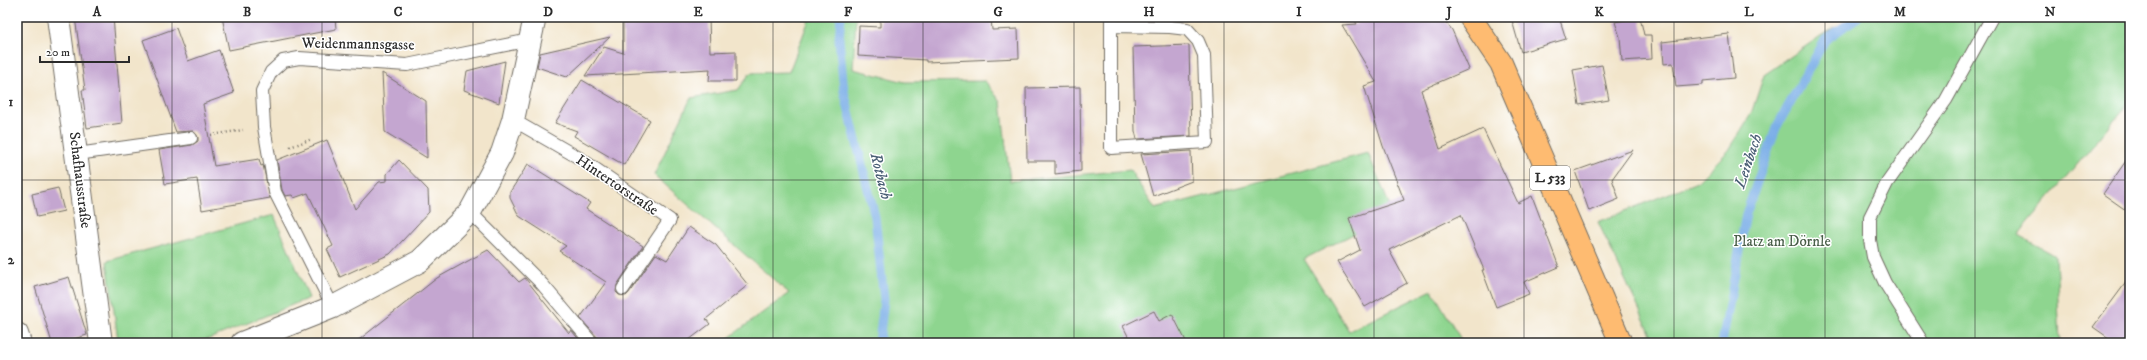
<svg xmlns="http://www.w3.org/2000/svg" width="2147" height="360" font-family="'IM FELL DW Pica',serif">
<style>
.green{fill:#8ed58f;stroke:#5c805d}
.lines{fill:none;stroke-linecap:round;stroke-linejoin:round}
.stream{stroke:#7aaee7;stroke-width:9}
.building{fill:#c4a6d0}
.lane-casing{stroke:#716c63;stroke-width:14}
.street-casing{stroke:#716c63;stroke-width:24}
.primary-casing{stroke:#716c63;stroke-width:24}
.path{stroke:#716c63;stroke-width:2.5;stroke-dasharray:1 3;stroke-linecap:butt}
.lane{stroke:#fff;stroke-width:12}
.street{stroke:#fff;stroke-width:22}
.primary{stroke:#febb71;stroke-width:22}
.grid{fill:none;stroke:#2b2b2b;stroke-width:1;stroke-opacity:0.55}
.labels{text-anchor:middle;dominant-baseline:central;stroke-width:3;stroke-linejoin:round;paint-order:stroke}
.shield{fill:#fff;stroke:#6b6b6b;stroke-width:1}
.shield-label{font-size:14px;font-weight:bold;fill:#2b2b2b}
.street-label{font-size:15px;fill:#2b2b2b;stroke:#fff}
.park-label{font-size:15px;fill:#495e49;stroke:#fff}
.water-label{font-size:16px;font-style:italic;fill:#4b5f76;stroke:#fff}
.neatline{fill:none;stroke:#2b2b2b;stroke-width:1.5}
.grid-label{font-size:13px;text-anchor:middle;font-weight:bold;fill:#2b2b2b}
</style>
<rect width="100%" height="100%" fill="#fff"/>
<filter id="ink" filterUnits="userSpaceOnUse"><feTurbulence type="fractalNoise" baseFrequency=".025" numOctaves="2"/><feDisplacementMap in="SourceGraphic" scale="8" xChannelSelector="R" yChannelSelector="G"/><feConvolveMatrix kernelMatrix="1 2 1 2 8 2 1 2 1" color-interpolation-filters="sRGB"/></filter>
<filter id="wash" filterUnits="userSpaceOnUse"><feTurbulence type="fractalNoise" baseFrequency=".012" numOctaves="4" result="noise"/><feDisplacementMap in="SourceGraphic" scale="16" xChannelSelector="R" yChannelSelector="G"/><feGaussianBlur stdDeviation="0.9" result="paint"/><feColorMatrix in="noise" values="0 0 0 0 0 0 0 0 0 0 0 0 0 0 0 0 0 1.4 0 .05"/><feComposite in="paint" operator="in"/></filter>
<g filter="url(#wash)">
<rect width="100%" height="100%" fill="#f2e5cb"/>
<g class="green">
<path d="M810 17H856L853 69 905 82 985 81 1001 102 1010 181 1130 170 1155 209 1368 153 1393 214 1304 259 1349 331 1432 290 1463 343H722L789 293 654 175 691 98 738 90 750 73 789 72Z"/>
<path d="M1855 17H2130V97L2123 110 2018 235 2056 256 2060 343H1655L1598 222 1697 182 1729 150 1751 114 1764 75 1822 35Z"/>
<path d="M274 215 309 298 209 339 179 343H130L118 340 107 261Z"/>
</g>
<g class="lines">
<g class="stream">
<path d="M841 17 839 39 844 91 875 217 884 299 879 343"/>
<path d="M1722 343 1746 214 1776 128 1825 40 1858 17"/>
</g>
</g>
<g id="blocks">
<g class="building">
<path d="M75 17H113L122 123 87 128 82 90H85Z"/>
<path d="M222 17H335L336 29 229 50Z"/>
<path d="M623 17H709L710 52 736 51V81H709L710 69 585 76 604 47 623 53Z"/>
<path d="M880 17H991L992 30 1018 29 1019 58 926 62V60L858 56 859 26 880 27Z"/>
<path d="M1353 17H1442L1452 30 1469 69 1421 90 1440 149 1483 129 1518 203 1532 196 1559 267 1524 282 1529 294 1496 307 1482 270H1484L1461 215 1389 250 1407 283 1365 307 1337 262 1360 250 1349 218 1404 200 1383 146 1364 86 1376 82 1342 25 1357 24Z"/>
<path d="M1511 17H1559L1566 39 1521 52Z"/>
<path d="M1640 17 1644 35H1651L1652 59 1622 61 1620 37 1615 22Z"/>
<path d="M176 28 188 61 219 50 234 93 203 104 214 166 259 159 261 166 263 165 270 198 202 210 197 179 165 184 159 150 192 145 198 141V137L193 131 176 132 143 40Z"/>
<path d="M1729 34 1734 78 1703 81V85L1676 87 1673 63 1664 64 1662 42Z"/>
<path d="M610 37 567 77 537 67 540 53Z"/>
<path d="M1189 45 1191 136 1137 139 1135 131 1133 47Z"/>
<path d="M505 61 499 103 464 90 467 71Z"/>
<path d="M1602 65 1609 100 1579 105 1573 70Z"/>
<path d="M382 73 426 101 427 158 385 132Z"/>
<path d="M582 80 650 120 624 165 574 136 577 131 555 123Z"/>
<path d="M1080 87 1081 171 1055 174V161H1027L1026 88Z"/>
<path d="M327 140 355 209 379 182 387 181V174L399 160 428 190 429 212 390 254 340 277 327 249 333 246 308 193 294 198 292 195 285 196 282 190 277 160Z"/>
<path d="M1633 150 1612 179 1619 199 1589 211 1575 171Z"/>
<path d="M1191 151 1192 181 1153 196 1141 154Z"/>
<path d="M2130 155V213L2103 194Z"/>
<path d="M528 164 590 203 586 209 643 246 617 285 616 292 619 295 626 296 629 293 656 254 667 260 689 227 716 245 748 285 706 319 710 324 685 343H599L598 338 580 318 606 282 559 251 566 246 519 216 510 198V192Z"/>
<path d="M58 188 64 211 37 217 32 194Z"/>
<path d="M488 250 519 282 525 278 569 333 571 330 582 343H355L437 278Z"/>
<path d="M69 277 87 335 60 343H52L35 287Z"/>
<path d="M2130 277V343H2116L2093 327Z"/>
<path d="M1154 311 1159 321 1172 314 1187 343H1115L1128 336 1123 326Z"/>
</g>
</g>
</g>
<g filter="url(#ink)">
<use href="#blocks" fill-opacity="0" stroke="#716c63" stroke-width="1"/>
<g class="lines">
<defs>
<g id="lane">
<path d="M1111 17V148L1207 142 1204 55 1198 41 1187 29 1170 27 1111 26"/>
<path d="M513 120 581 159 670 220 623 289"/>
<path d="M77 154 191 138"/>
<path d="M470 212 542 284 592 343"/>
<path d="M333 307 275 192 264 127 262 91 271 72 283 61 299 58 407 65 530 40"/>
<path d="M1923 343 1885 283 1873 257 1870 240V217L1887 183 1946 100 1992 17"/>
</g>
<g id="street">
<path d="M58 17 101 343"/>
<path d="M17 334 20 343"/>
<path d="M242 343 333 307 420 261 470 212 502 153 513 120 535 17"/>
</g>
<path id="primary" d="M1470 17 1501 63 1621 343"/>
</defs>
<use href="#lane" class="lane-casing"/>
<use href="#street" class="street-casing"/>
<use href="#primary" class="primary-casing"/>
<g class="path">
<path d="M211 135 243 130"/>
<path d="M290 147 312 139"/>
</g>
<use href="#lane" class="lane"/>
<use href="#street" class="street"/>
<use href="#primary" class="primary"/>
</g>
</g>
<path class="grid" d="M172 17V343M322 17V343M473 17V343M623 17V343M773 17V343M923 17V343M1074 17V343M1224 17V343M1374 17V343M1524 17V343M1674 17V343M1825 17V343M1975 17V343M17 180H2130"/>
<g class="labels">
<rect class="shield" x="1530" y="166" width="40" height="24" rx="3"/>
<g class="shield-label">
<text x="1550" y="178">L 533</text>
</g>
<g class="street-label">
<text transform="translate(358 44) rotate(1)">Weidenmannsgasse</text>
<text transform="translate(80 180) rotate(83)">Schafhausstraße</text>
<text transform="translate(617 185) rotate(34)">Hintertorstraße</text>
</g>
<g class="park-label">
<text x="1782" y="241">Platz am Dörnle</text>
</g>
<g class="water-label">
<text transform="translate(1748 161) rotate(-71)">Leinbach</text>
<text transform="translate(881 176) rotate(76)">Rotbach</text>
</g>
</g>
<rect width="2147" height="360" fill="none" stroke="#fff" stroke-width="44"/>
<path d="M40 56v6h89v-6" fill="none" stroke="#2b2b2b" stroke-width="2"/>
<text x="46" y="56" font-size="12" fill="#2b2b2b" stroke="#ffffff" stroke-width="3" paint-order="stroke">20 m</text>
<rect x="22" y="22" width="2103" height="316" class="neatline"/>
<g class="grid-label">
<text x="97" y="16">A</text>
<text x="247" y="16">B</text>
<text x="398" y="16">C</text>
<text x="548" y="16">D</text>
<text x="698" y="16">E</text>
<text x="848" y="16">F</text>
<text x="998" y="16">G</text>
<text x="1149" y="16">H</text>
<text x="1299" y="16">I</text>
<text x="1449" y="16">J</text>
<text x="1599" y="16">K</text>
<text x="1749" y="16">L</text>
<text x="1900" y="16">M</text>
<text x="2050" y="16">N</text>
<text x="11" y="106">1</text>
<text x="11" y="264">2</text>
</g>
</svg>
